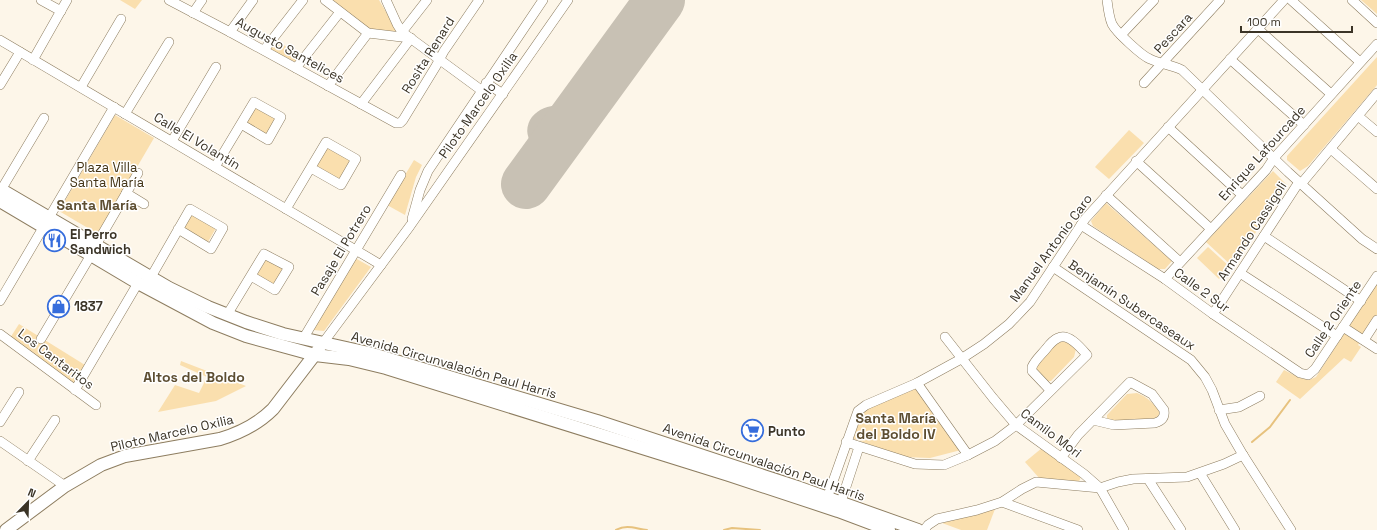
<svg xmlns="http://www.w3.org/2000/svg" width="1377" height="530" font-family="'Space Grotesk',sans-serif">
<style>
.green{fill:#fadfae}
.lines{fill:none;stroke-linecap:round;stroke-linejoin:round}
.stream{stroke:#e7c27e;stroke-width:2}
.taxiway{stroke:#c8c1b4;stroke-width:20}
.runway{stroke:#c8c1b4;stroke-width:50}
.street-casing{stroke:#8d7d60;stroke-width:10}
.secondary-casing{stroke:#8d7d60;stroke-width:14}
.street{stroke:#fff;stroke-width:9}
.secondary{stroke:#fff;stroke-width:12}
.labels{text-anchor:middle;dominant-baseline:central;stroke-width:3;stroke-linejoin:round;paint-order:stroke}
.street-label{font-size:13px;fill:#3b3427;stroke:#fff}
.park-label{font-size:13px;fill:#433416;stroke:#fff}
.poi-label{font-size:13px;font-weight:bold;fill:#3b3427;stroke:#fff;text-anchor:start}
.neighbourhood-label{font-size:14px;font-weight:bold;fill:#5d4e32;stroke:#fff}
</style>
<rect width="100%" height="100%" fill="#fdf6e9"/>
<g class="green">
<path d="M120 0H142L135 9Z"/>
<path d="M331 0H379L400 36 368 29Z"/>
<path d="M1361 0H1377V14Z"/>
<path d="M277 40 301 58 297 63 270 49Z"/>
<path d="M1377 57V85L1308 166 1300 171 1287 160V156Z"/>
<path d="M255 105 277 118 266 136 244 123Z"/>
<path d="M115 115 154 138 98 234 59 211Z"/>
<path d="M1129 130 1144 143 1109 179 1095 167Z"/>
<path d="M327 145 352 160 340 181 314 166Z"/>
<path d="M414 160 422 165 416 177 405 215 387 205Z"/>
<path d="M1273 171 1287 185 1233 267 1206 242Z"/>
<path d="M1106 203 1172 261 1165 269H1158L1093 226 1091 221Z"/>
<path d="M190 214 216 228 208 242 182 229Z"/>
<path d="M1208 247 1230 267 1219 279 1197 258Z"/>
<path d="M267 258 286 268 275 287 256 277Z"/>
<path d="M355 258 371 267 324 331 313 330Z"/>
<path d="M1377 283V315L1358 345 1361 347 1351 362 1344 358 1300 399 1276 382 1284 370 1300 378 1309 380 1316 377Z"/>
<path d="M19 324 85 365 73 384 10 338Z"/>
<path d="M1066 341 1076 349 1074 357 1051 381H1047L1036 368C1037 361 1052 345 1059 342 1061 341 1064 341 1066 341Z"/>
<path d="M181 361 246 386 216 401 158 412 175 385 199 393 207 377 180 365Z"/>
<path d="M914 387 961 450 930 458 904 457 849 437 858 413Z"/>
<path d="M1137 393C1146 396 1156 405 1160 413L1156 419 1111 422 1107 418V415L1127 394Z"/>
<path d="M1042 448 1081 476 1079 482 1040 479 1025 462Z"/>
<path d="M995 509 987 530H961L942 523Z"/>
</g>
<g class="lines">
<g class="stream">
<path d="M1252 442 1270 427 1290 400"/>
<path d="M616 530C627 524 636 529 647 530"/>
<path d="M724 530 732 528 760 530"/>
</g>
<path class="taxiway" d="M553 146C541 144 531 131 542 121 548 115 556 116 564 115 570 114 576 111 581 108"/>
<path class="runway" d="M526 184 660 0"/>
<defs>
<g id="street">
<path d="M41 0 61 11"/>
<path d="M169 0 230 32 396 123H400L403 120 436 66 444 51 479 0"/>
<path d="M325 0 368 33 410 38"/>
<path d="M386 0 397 24 402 32 481 90"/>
<path d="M1107 0C1108 8 1109 17 1112 24 1116 32 1142 56 1150 59 1161 64 1172 65 1182 70L1288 172 1362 239 1377 249"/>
<path d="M1291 0 1360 62"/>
<path d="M1352 0 1377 23"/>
<path d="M193 13 202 0"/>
<path d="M1258 29 1331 94"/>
<path d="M230 32 253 0"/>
<path d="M402 32 427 0"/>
<path d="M1121 35 1154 0"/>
<path d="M0 40 381 265"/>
<path d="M264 50 303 0"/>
<path d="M1230 59 1304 125"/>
<path d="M33 60 67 0"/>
<path d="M296 68 340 12"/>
<path d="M486 83 503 94"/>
<path d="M1144 83 1220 0"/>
<path d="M0 85 20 52"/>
<path d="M328 86 368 33"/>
<path d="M81 87 121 19"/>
<path d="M361 104 411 38"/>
<path d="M125 114 169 42"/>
<path d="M1358 116 1377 132"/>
<path d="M1168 127 1242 195"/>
<path d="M172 141 216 67"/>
<path d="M1331 149 1377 189"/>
<path d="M1136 161 1211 229"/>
<path d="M215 167 254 102 281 117 268 140 241 124"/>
<path d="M1301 184 1377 93"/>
<path d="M1 190 44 118"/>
<path d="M126 193 144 204"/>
<path d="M1106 195 1180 262"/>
<path d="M286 209 326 142 356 159 341 185 311 168"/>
<path d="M412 219 420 190 428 171 543 0"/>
<path d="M1081 225 1165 279 1213 314 1300 373 1308 375 1315 369 1377 276"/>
<path d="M1264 236 1361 301"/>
<path d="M96 245 138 173"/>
<path d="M1053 267 1191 360 1205 377 1212 390 1225 424 1243 455 1291 530"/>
<path d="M1240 273 1337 336"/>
<path d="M151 277 190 209 223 228 211 249 178 229"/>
<path d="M1165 279 1266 170 1274 158 1377 44"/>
<path d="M0 301 114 107"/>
<path d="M1213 314 1299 182"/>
<path d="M227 315 264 254 289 267 275 290 251 276"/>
<path d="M1343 327 1377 349"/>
<path d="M0 334 96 405"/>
<path d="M945 337 993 398 1016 425 1084 474 1100 488 1124 530"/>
<path d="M41 339 91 255"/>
<path d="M303 339 401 175"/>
<path d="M1364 340 1377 320"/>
<path d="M323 343 410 226 568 0"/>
<path d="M917 383 968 455"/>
<path d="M75 390 138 283"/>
<path d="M1219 410 1239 407 1260 396"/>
<path d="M0 422 19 392"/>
<path d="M0 441 65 486"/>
<path d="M846 442 915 464 944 465 968 455 995 441 1016 425 1087 355C1081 348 1068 332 1058 338 1053 340 1049 345 1046 349 1041 355 1035 360 1032 367V371L1050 390"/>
<path d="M1061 458 1078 435 1130 382 1152 394 1164 410C1165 417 1162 421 1155 423L1114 425 1093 420"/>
<path d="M28 461 55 420"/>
<path d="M1200 473 1235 530"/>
<path d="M1148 479 1181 530"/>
<path d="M1002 502 1078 530"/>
<path d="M825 504 858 411 866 405 917 383 961 359 984 344 1009 324 1030 302 1085 219 1284 0"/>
<path d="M839 508 859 447"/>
<path d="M924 530 928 525 937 519 977 510 1002 502 1022 489 1036 482 1100 488 1118 482 1133 479 1187 477 1224 464 1243 455"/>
</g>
<g id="secondary">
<path d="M0 189 169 288 208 307 246 322 283 334 369 353 597 421 797 487 918 530"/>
<path d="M0 201 138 283 213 323 246 336 297 350 315 355 349 359 386 368 729 475 838 511 889 530"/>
<path d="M6 530 65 486 101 465 125 456 220 439C240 433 258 424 273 409L319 349"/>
</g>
</defs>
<use href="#street" class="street-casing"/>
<use href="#secondary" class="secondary-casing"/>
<use href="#street" class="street"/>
<use href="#secondary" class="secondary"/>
</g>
<defs>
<symbol id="restaurant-ring" viewBox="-11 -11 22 22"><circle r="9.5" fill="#fff" stroke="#366ddc" stroke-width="1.5"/><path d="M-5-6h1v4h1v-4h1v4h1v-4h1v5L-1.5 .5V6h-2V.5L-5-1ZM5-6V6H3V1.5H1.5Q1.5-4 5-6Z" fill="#366ddc"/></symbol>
<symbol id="shop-ring" viewBox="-11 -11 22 22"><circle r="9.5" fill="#fff" stroke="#366ddc" stroke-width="1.5"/><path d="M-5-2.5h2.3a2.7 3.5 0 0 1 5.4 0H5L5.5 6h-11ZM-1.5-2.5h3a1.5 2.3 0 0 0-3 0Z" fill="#366ddc"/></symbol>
<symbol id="supermarket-ring" viewBox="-11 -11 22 22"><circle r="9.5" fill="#fff" stroke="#366ddc" stroke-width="1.5"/><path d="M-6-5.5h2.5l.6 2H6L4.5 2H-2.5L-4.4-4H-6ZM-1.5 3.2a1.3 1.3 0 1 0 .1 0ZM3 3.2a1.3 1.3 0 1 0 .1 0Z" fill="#366ddc"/></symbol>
</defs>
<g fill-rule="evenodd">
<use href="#restaurant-ring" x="42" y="228" width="25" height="25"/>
<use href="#shop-ring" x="46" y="294" width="25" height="25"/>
<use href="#supermarket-ring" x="740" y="418" width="25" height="25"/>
</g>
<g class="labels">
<g class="street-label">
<text transform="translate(1173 33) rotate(-48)">Pescara</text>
<text transform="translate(290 50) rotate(29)">Augusto Santelices</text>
<text transform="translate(428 55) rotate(-58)">Rosita Renard</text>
<text transform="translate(478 105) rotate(-55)">Piloto Marcelo Oxilia</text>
<text transform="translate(197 141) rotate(31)">Calle El Volantín</text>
<text transform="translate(1262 153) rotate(-48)">Enrique Lafourcade</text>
<text transform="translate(1252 231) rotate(-57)">Armando Cassigoli</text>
<text transform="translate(1051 248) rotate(-54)">Manuel Antonio Caro</text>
<text transform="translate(341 250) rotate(-59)">Pasaje El Potrero</text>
<text transform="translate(1202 290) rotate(36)">Calle 2 Sur</text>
<text transform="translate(1132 305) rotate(34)">Benjamín Subercaseaux</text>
<text transform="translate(1333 319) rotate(-56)">Calle 2 Oriente</text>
<text transform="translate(56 359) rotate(37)">Los Cantaritos</text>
<text transform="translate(454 365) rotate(16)">Avenida Circunvalación Paul Harris</text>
<text transform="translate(172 433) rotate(-13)">Piloto Marcelo Oxilia</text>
<text transform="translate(1051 433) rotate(37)">Camilo Mori</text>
<text transform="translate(764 462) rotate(19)">Avenida Circunvalación Paul Harris</text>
</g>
<g class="park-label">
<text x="107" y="167">Plaza Villa<tspan x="107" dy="15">Santa María</tspan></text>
</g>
<g class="poi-label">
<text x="70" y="234">El Perro<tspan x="70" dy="15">Sandwich</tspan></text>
<text x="74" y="306">1837</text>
<text x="768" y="431">Punto</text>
</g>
<g class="neighbourhood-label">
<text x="97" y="205">Santa María</text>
<text x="194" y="377">Altos del Boldo</text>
<text x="896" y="418">Santa María<tspan x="896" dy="16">del Boldo IV</tspan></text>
</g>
</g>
<g transform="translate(28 502) rotate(23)" stroke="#ffffff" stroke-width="3" paint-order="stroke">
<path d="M0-3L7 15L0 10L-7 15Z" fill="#3b3427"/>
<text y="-6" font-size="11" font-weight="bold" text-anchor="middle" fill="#3b3427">N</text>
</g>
<path d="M1241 26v6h111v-6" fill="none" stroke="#3b3427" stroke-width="2"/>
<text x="1247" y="26" font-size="12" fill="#3b3427" stroke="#ffffff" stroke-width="3" paint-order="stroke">100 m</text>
</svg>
